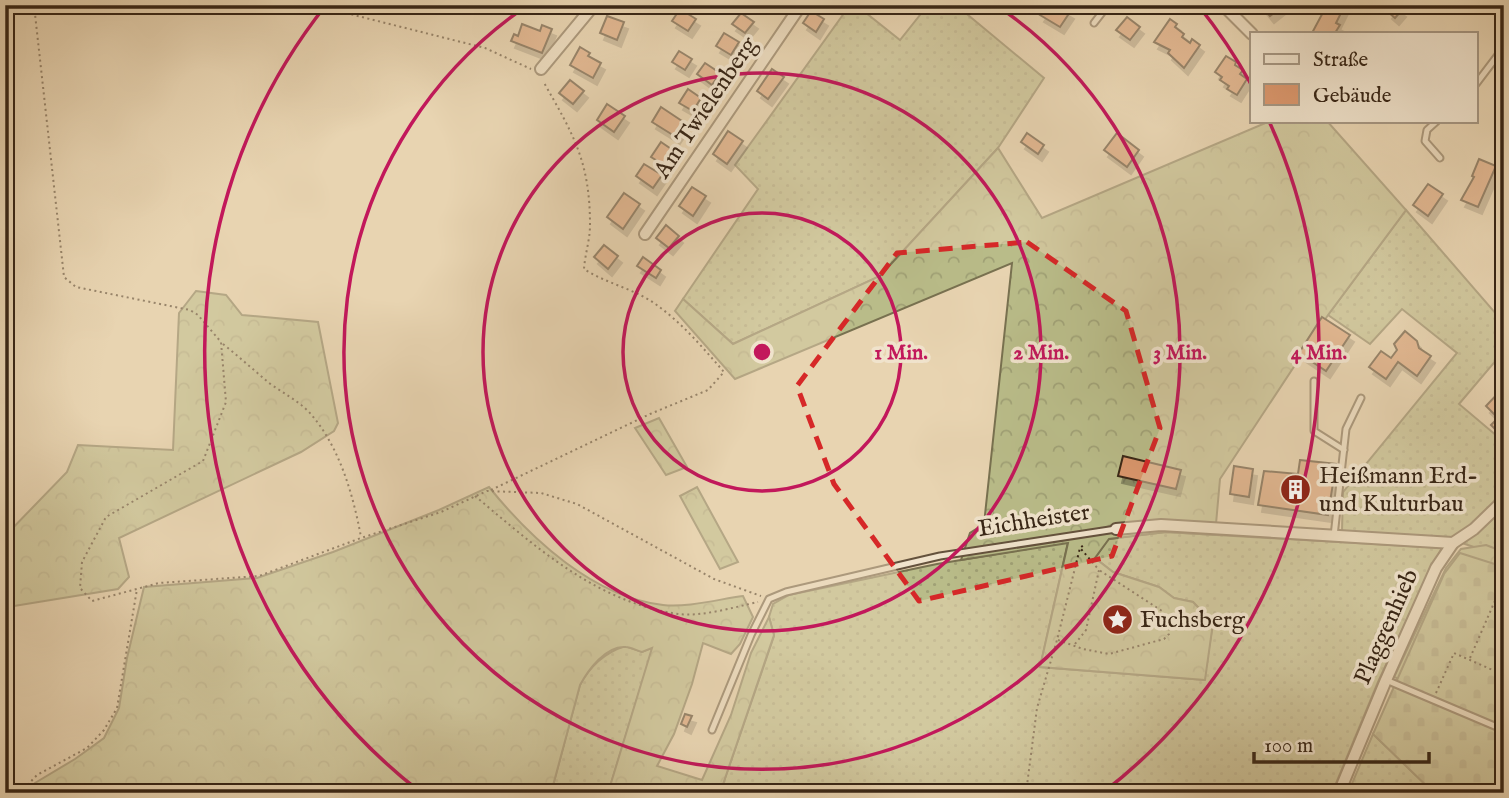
<svg xmlns="http://www.w3.org/2000/svg" width="1509" height="798" font-family="'IM FELL English',serif">
<style>
.grass{fill:url(#grass-dots);stroke:#787150;stroke-width:2}
.forest{fill:url(#forest-crowns);stroke:#787150;stroke-width:2}
.cemetery{fill:url(#cemetery-stones);stroke:#787150;stroke-width:2}
.building{fill:#dc986e;stroke:#382616;stroke-width:2;filter:url(#shadow)}
.lines{fill:none;stroke-linecap:round;stroke-linejoin:round}
.service-casing{stroke:#64523d;stroke-width:9}
.minor-casing{stroke:#64523d;stroke-width:14}
.path{stroke:#382616;stroke-width:2;stroke-dasharray:2 3.5;stroke-linecap:butt}
.service{stroke:#f0e3cc;stroke-width:5}
.minor{stroke:#f0e3cc;stroke-width:10}
.marked{fill:none;stroke:#d62828;stroke-width:5;stroke-dasharray:14 9;stroke-linejoin:round}
.ring{fill:none;stroke:#c2185b;stroke-width:3.5}
.labels{text-anchor:middle;dominant-baseline:central;stroke-width:7;stroke-linejoin:round;paint-order:stroke}
.street-label{font-size:24px;fill:#382616;stroke:#f0e3cc}
.poi-label{font-size:24px;fill:#382616;stroke:#f0e3cc;text-anchor:start}
.centre{fill:#c2185b;stroke:#f0e3cc;stroke-width:3.5}
.ring-label{font-size:21px;text-anchor:middle;font-weight:bold;fill:#c2185b;stroke:#f0e3cc;stroke-width:7;stroke-linejoin:round;paint-order:stroke}
</style>
<defs>
<pattern id="grass-dots" width="8" height="8" patternUnits="userSpaceOnUse" patternTransform="scale(1.75)"><rect width="8" height="8" fill="#b9bc89"/><path d="M2 2h.1M6 6h.1" fill="none" stroke="#a0a176" stroke-width="1.8" stroke-linecap="round"/></pattern>
<pattern id="forest-crowns" width="20" height="18" patternUnits="userSpaceOnUse" patternTransform="scale(1.75)"><rect width="20" height="18" fill="#b9bc89"/><path d="M2 6a3 3 0 1 1 6 0M12 15a3 3 0 1 1 6 0" fill="none" stroke="#a0a176"/></pattern>
<pattern id="cemetery-stones" width="16" height="16" patternUnits="userSpaceOnUse" patternTransform="scale(1.75)"><rect width="16" height="16" fill="#b9bc89"/><path d="M2 7V4a2 2 0 0 1 4 0v3zM10 15v-3a2 2 0 0 1 4 0v3z" fill="#a0a176"/></pattern>
<filter id="shadow"><feDropShadow dx="4" dy="7" stdDeviation="0" flood-color="#0004"/></filter>
</defs>
<rect width="100%" height="100%" fill="#e8d4b1"/>
<filter id="stains"><feTurbulence type="fractalNoise" baseFrequency=".00286" numOctaves="4"/><feColorMatrix values="0 0 0 0 .2 0 0 0 0 .09 0 0 0 0 .02 0 0 0 .5 -.17"/></filter>
<radialGradient id="worn" r=".72"><stop offset=".6" stop-color="#630" stop-opacity="0"/><stop offset="1" stop-color="#630" stop-opacity=".3"/></radialGradient>
<g class="grass">
<path d="M850 5H856L900 40 928 5H956L1044 78 998 148 880 276 733 344 683 299 758 189 735 165Z"/>
<path d="M1406 210 1504 323V351L1459 404 1504 442V557L1450 539 1342 531 1343 492 1457 353 1402 309 1370 344 1328 315Z"/>
<path d="M1166 532 1442 548 1431 568 1378 682 1332 793H720L774 636 769 617 773 604 789 595 937 564 1068 542 1040 667 1204 680 1213 623 1193 602 1174 598 1159 587 1113 572 1095 558 1108 539Z"/>
<path d="M625 646 642 652 653 647 608 793H551L580 685C590 666 604 653 625 646Z"/>
<path d="M1373 734 1434 793H1348Z"/>
</g>
<g class="forest">
<path d="M1270 121H1327L1406 210 1328 315 1220 479 1215 535 1166 532 1109 539 1095 558 1113 572 1159 587 1174 598 1193 602 1213 623 1205 680 1040 667 1068 543 961 560 970 533 984 524 1012 263 735 379 675 311 683 299 733 344 880 276 998 148 1042 218Z"/>
<path d="M196 291 226 295 242 315 318 322 338 423 334 431 301 452 119 538 129 577 118 589 14 606 5 605V536L67 472 78 445 173 450 179 313Z"/>
<path d="M659 418 687 467 666 475 635 428Z"/>
<path d="M489 487C531 539 593 597 663 605 686 608 720 599 743 596L753 617 740 644 731 654 703 643 692 684 674 734 657 766 702 780 731 715 751 653 769 617 774 635 720 793H675L645 784 642 793H608L652 648 642 652C637 651 631 647 626 647 606 645 588 670 580 685L551 793H62L63 790 57 793H24L35 783 75 759 104 738 119 708 127 658 144 587 257 578 333 552 439 510Z"/>
<path d="M697 487 738 562 720 569 680 496Z"/>
<path d="M1486 545 1504 552V579L1412 684 1394 677 1446 568 1461 549Z"/>
</g>
<path class="cemetery" d="M1460 553 1504 567V793H1434L1373 734 1444 574Z"/>
<g class="building">
<path d="M1047 5H1058L1070 12 1060 27 1040 15Z"/>
<path d="M1261 5H1284L1270 16Z"/>
<path d="M1327 5 1344 7 1336 23 1340 25 1335 33H1312Z"/>
<path d="M1394 5 1402 10 1395 18 1388 12Z"/>
<path d="M680 9 696 19 688 31 672 21Z"/>
<path d="M811 11 824 19 816 32 803 23Z"/>
<path d="M741 13 754 22 745 33 732 24Z"/>
<path d="M607 16 624 22 617 40 600 33Z"/>
<path d="M1127 17 1140 27 1130 40 1116 30Z"/>
<path d="M1170 19 1177 24 1175 27 1184 34 1182 37 1190 43 1192 39 1200 45 1184 68 1168 53 1170 50 1154 42Z"/>
<path d="M522 24 540 31 542 25 552 29 542 53 511 41 514 34 518 36Z"/>
<path d="M724 33 739 42 731 55 716 46Z"/>
<path d="M580 47 590 53 588 56 601 63 593 78 570 65Z"/>
<path d="M679 51 692 59 685 70 672 62Z"/>
<path d="M1226 56 1236 62 1235 65 1243 70 1240 74 1247 79 1237 95 1227 89 1229 86 1220 80 1222 77 1215 72Z"/>
<path d="M705 63 720 73 712 85 697 74Z"/>
<path d="M772 69 784 77 768 99 757 91Z"/>
<path d="M570 80 584 91 573 104 559 93Z"/>
<path d="M688 89 701 98 693 111 679 103Z"/>
<path d="M607 104 625 116 614 132 597 120Z"/>
<path d="M661 107 685 123 676 137 652 122Z"/>
<path d="M728 131 743 141 727 164 713 154Z"/>
<path d="M1027 133 1044 145 1038 154 1021 142Z"/>
<path d="M1117 133 1139 150 1127 167 1104 150Z"/>
<path d="M661 142 677 153 667 167 651 157Z"/>
<path d="M1479 159 1496 166 1478 207 1461 200 1474 177 1472 176Z"/>
<path d="M644 164 662 175 653 188 636 176Z"/>
<path d="M1428 184 1443 194 1428 216 1413 205Z"/>
<path d="M692 187 706 196 693 216 679 206Z"/>
<path d="M624 193 640 204 623 229 607 217Z"/>
<path d="M666 225 679 236 669 248 656 238Z"/>
<path d="M604 245 618 256 608 269 594 257Z"/>
<path d="M643 257 661 270 656 278 637 266Z"/>
<path d="M1322 317 1350 335 1326 371 1299 353Z"/>
<path d="M1405 331 1417 341 1419 348 1431 356 1417 376 1398 362 1386 379 1369 367 1381 351 1391 358 1397 350 1394 344Z"/>
<path d="M1501 390 1504 392V438L1491 425 1498 418 1486 406Z"/>
<path d="M1123 456 1181 470 1176 489 1118 476Z"/>
<path d="M1300 460 1336 464 1328 515 1258 505 1264 471 1298 474Z"/>
<path d="M1234 466 1253 469 1249 497 1230 494Z"/>
<path d="M685 714 692 716 687 727 681 724Z"/>
</g>
<g class="lines">
<defs>
<g id="service">
<path d="M1094 23 1108 5"/>
<path d="M1476 84 1504 47"/>
<path d="M1437 121 1427 130 1425 141 1440 158"/>
<path d="M1314 381V431L1344 450"/>
<path d="M1334 536 1346 429 1361 398"/>
<path d="M1386 680 1504 730"/>
<path d="M712 730 751 635 769 599 786 592 940 556 1116 529"/>
</g>
<g id="minor">
<path d="M1223 5 1252 34"/>
<path d="M541 69 594 5"/>
<path d="M645 234 801 5"/>
<path d="M1116 529 1161 525 1453 543"/>
<path d="M1339 793 1386 680 1436 568 1453 543 1474 529 1504 500"/>
</g>
</defs>
<use href="#service" class="service-casing"/>
<use href="#minor" class="minor-casing"/>
<g class="path">
<path d="M34 5 64 277 76 287 190 310 198 315 221 342 226 402 203 461 106 517 82 562 80 588 92 601 159 583 259 576 361 538 441 512 487 491 541 493 577 504 714 579 761 596"/>
<path d="M314 5 485 48 531 69"/>
<path d="M223 344C239 357 254 370 269 383 283 393 297 400 309 412 339 445 353 494 361 537"/>
<path d="M491 490 650 414 708 390 724 372C704 349 683 324 658 306 636 289 607 284 584 269 585 254 590 240 590 225 590 161 573 134 543 81"/>
<path d="M475 496C536 547 596 602 678 614 702 617 735 607 758 602"/>
<path d="M1058 640 1083 649 1109 654 1164 639 1169 634V620L1162 611 1099 570"/>
<path d="M1075 644 1086 630 1099 570 1081 549"/>
<path d="M1470 658 1504 580"/>
<path d="M1504 680 1501 687 1504 689"/>
<path d="M1436 693 1454 653 1504 675"/>
<path d="M20 793 37 775 87 748 104 730 117 708 137 589"/>
<path d="M1026 793 1037 708 1057 640 1080 548 1085 544"/>
</g>
<use href="#service" class="service"/>
<use href="#minor" class="minor"/>
</g>
<path d="M0 0H1509V798H0ZM1027 242 1126 311 1160 428 1112 556 919 601 834 484 797 386 897 253Z" fill="#e8d4b1" fill-opacity=".55" fill-rule="evenodd"/>
<path class="marked" d="M1027 242 1126 311 1160 428 1112 556 919 601 834 484 797 386 897 253Z"/>
<g class="ring">
<circle cx="762" cy="352" r="139"/>
<circle cx="762" cy="352" r="279"/>
<path d="M996 5A418 418 0 1 1 528 5"/>
<path d="M419 791A557 557 0 0 1 326 5M1198 5A557 557 0 0 1 1252 86M1269 121A557 557 0 0 1 1105 791"/>
</g>
<defs>
<symbol id="building-disc" viewBox="-11 -11 22 22"><circle r="9.5" fill="#8f2418" stroke="#f0e3cc"/><path d="M-4-6H4V6H1V3H-1V6H-4ZM-2.5-4.3h1.7v1.8h-1.7ZM.8-4.3h1.7v1.8H.8ZM-2.5-1h1.7V.8h-1.7ZM.8-1h1.7V.8H.8Z" fill="#fff"/></symbol>
<symbol id="sight-disc" viewBox="-11 -11 22 22"><circle r="9.5" fill="#8f2418" stroke="#f0e3cc"/><path d="M0-6L1.8-2.2L6-1.7L2.9 1.2L3.7 5.4L0 3.3L-3.7 5.4L-2.9 1.2L-6-1.7L-1.8-2.2Z" fill="#fff"/></symbol>
</defs>
<g fill-rule="evenodd">
<use href="#building-disc" x="1278" y="472" width="35" height="35"/>
<use href="#sight-disc" x="1100" y="602" width="35" height="35"/>
</g>
<g class="labels">
<g class="street-label">
<text transform="translate(706 108) rotate(-56)">Am Twielenberg</text>
<text transform="translate(1034 521) rotate(-9)">Eichheister</text>
<text transform="translate(1387 627) rotate(-66)">Plaggenhieb</text>
</g>
<g class="poi-label">
<text x="1319" y="476">Heißmann Erd-<tspan x="1319" dy="28">und Kulturbau</tspan></text>
<text x="1140" y="620">Fuchsberg</text>
</g>
</g>
<circle cx="762" cy="352" r="10" class="centre"/>
<g class="ring-label">
<text x="901" y="359">1 Min.</text>
<text x="1041" y="359">2 Min.</text>
<text x="1180" y="359">3 Min.</text>
<text x="1319" y="359">4 Min.</text>
</g>
<rect width="1509" height="798" fill="none" stroke="#e8d4b1" stroke-width="28"/>
<rect x="7" y="7" width="1495" height="784" fill="none" stroke="#382616" stroke-width="3.5"/>
<rect x="14" y="14" width="1481" height="770" fill="none" stroke="#382616" stroke-width="2"/>
<rect x="1250" y="32" width="228" height="91" fill="#f0e3cc" stroke="#a69783" stroke-width="2"/>
<rect x="1264" y="54" width="35" height="10" fill="#f0e3cc" stroke="#a69783" stroke-width="2"/>
<text x="1313" y="66" font-size="21" fill="#382616">Straße</text>
<rect x="1264" y="84" width="35" height="21" fill="#dc986e" stroke="#a69783" stroke-width="2"/>
<text x="1313" y="102" font-size="21" fill="#382616">Gebäude</text>
<path d="M1254 752v10h175v-10" fill="none" stroke="#382616" stroke-width="3.5"/>
<text x="1264" y="752" font-size="21" fill="#382616" stroke="#f0e3cc" stroke-width="5" paint-order="stroke">100 m</text>
<rect width="100%" height="100%" filter="url(#stains)"/>
<rect width="100%" height="100%" fill="url(#worn)"/>
</svg>
